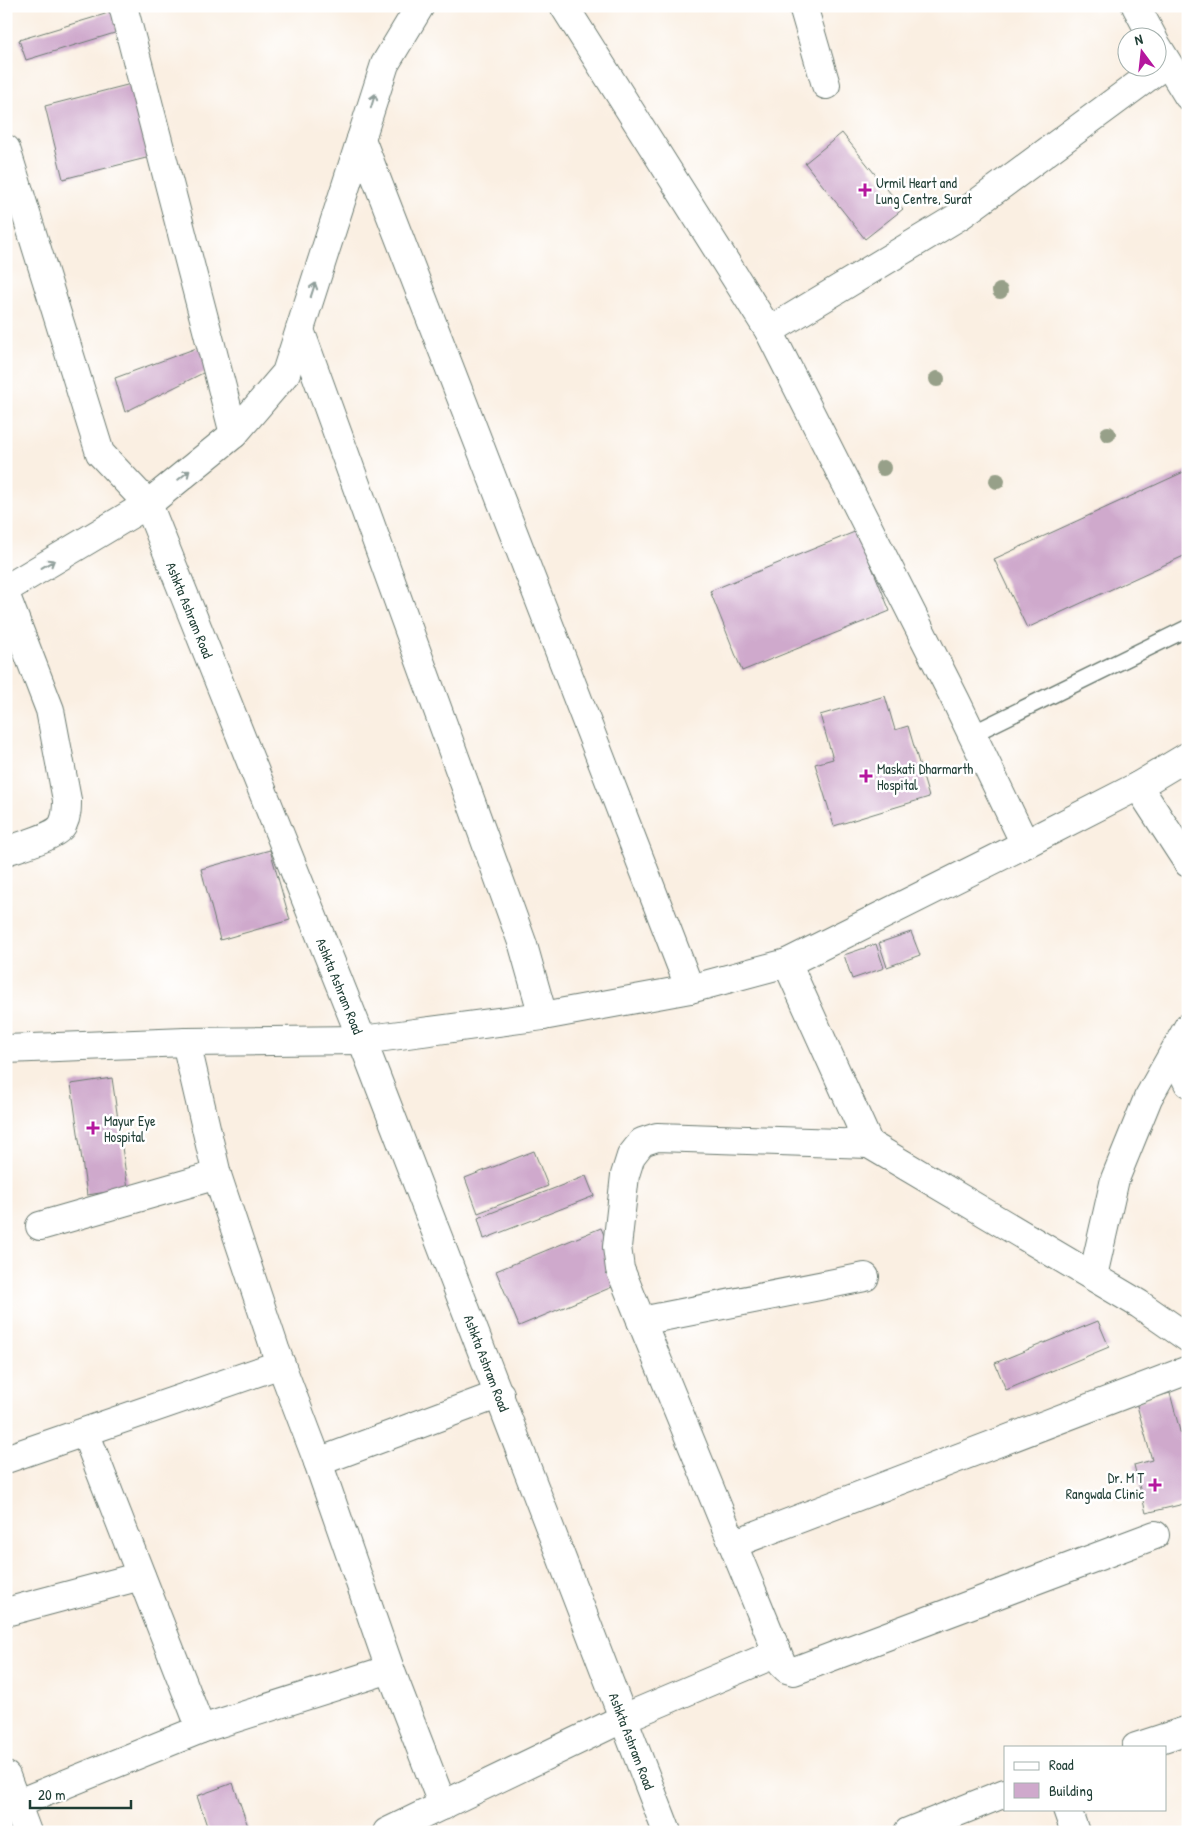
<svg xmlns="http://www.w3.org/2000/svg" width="1194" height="1838" font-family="'Patrick Hand',sans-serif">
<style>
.building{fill:#cfa9cc}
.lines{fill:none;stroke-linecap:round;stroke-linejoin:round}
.service-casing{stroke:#6c7b71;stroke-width:19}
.minor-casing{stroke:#6c7b71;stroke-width:30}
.tertiary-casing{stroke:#6c7b71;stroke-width:30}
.secondary-casing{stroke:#6c7b71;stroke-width:30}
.service{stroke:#fff;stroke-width:16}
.minor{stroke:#fff;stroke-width:28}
.tertiary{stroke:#fff;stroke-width:28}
.secondary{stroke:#fff;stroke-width:28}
.tree{fill:#97a089}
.oneway{stroke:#8f9e9a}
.poi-dot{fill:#b5179e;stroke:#fff;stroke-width:2}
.labels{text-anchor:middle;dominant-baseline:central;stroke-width:5;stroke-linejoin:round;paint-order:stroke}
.poi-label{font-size:14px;fill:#1f3d34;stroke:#fff;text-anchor:start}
.street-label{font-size:14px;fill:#1f3d34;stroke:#fff}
</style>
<rect width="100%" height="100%" fill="#fff"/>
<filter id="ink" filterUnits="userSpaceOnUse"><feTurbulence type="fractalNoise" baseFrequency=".02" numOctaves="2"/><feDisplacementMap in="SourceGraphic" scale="10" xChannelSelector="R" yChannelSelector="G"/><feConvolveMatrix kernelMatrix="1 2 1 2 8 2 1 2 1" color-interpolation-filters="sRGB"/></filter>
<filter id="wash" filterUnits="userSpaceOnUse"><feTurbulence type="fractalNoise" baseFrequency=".0096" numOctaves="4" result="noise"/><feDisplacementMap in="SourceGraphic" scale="20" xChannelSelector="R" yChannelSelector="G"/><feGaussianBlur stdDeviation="1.12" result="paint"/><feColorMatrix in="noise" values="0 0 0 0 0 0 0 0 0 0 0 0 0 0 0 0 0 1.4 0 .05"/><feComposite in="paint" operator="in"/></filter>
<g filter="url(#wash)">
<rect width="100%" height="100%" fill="#faefe2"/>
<g id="blocks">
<g class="building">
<path d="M112 12 118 32 26 60 19 40Z"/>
<path d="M131 84 150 157 63 179 45 106Z"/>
<path d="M842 133 903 209 865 239 805 163Z"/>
<path d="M202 346 209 370 125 412 115 378Z"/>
<path d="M1188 470V554L1027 628 994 559Z"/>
<path d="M857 531 890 611 742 671 710 591Z"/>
<path d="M885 696 895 730 908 726 929 797 834 826 815 764 833 759 820 715Z"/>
<path d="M270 850 290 920 220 940 201 869Z"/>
<path d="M911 932 920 955 887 967 879 943Z"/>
<path d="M876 944 884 968 852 979 844 955Z"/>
<path d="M112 1078 128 1189 87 1195 71 1084Z"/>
<path d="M534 1151 548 1186 478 1213 465 1178Z"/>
<path d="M586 1176 594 1196 484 1239 478 1218Z"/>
<path d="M601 1228 624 1282 519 1326 496 1271Z"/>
<path d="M1098 1321 1109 1347 1006 1390 995 1363Z"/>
<path d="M1170 1393 1188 1462V1503L1146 1513 1134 1465 1152 1460 1136 1402Z"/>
<path d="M233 1783 250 1832H209L197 1796Z"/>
</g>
</g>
</g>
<g filter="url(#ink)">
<use href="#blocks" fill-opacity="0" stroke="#6c7b71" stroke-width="1"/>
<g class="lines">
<defs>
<path id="service" d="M972 734 1188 628"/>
<g id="minor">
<path d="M123 6 234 434"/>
<path d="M564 6 769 331 956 701 1025 844"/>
<path d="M803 6 826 85"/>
<path d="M1136 6 1153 38"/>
<path d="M1156 44 1188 96"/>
<path d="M361 139 690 989"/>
<path d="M300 330 523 945 543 1016"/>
<path d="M769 331 961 215 1167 63"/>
<path d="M6 596 50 710 67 800C67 808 67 816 63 824 58 836 20 846 6 851"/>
<path d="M1138 786 1188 863"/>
<path d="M362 1040 667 1832"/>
<path d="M186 1042 217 1175 275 1349 318 1462 390 1669 443 1806"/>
<path d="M1174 1053 1188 1083"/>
<path d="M869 1144 657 1137 642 1142 631 1156 625 1175 617 1247 620 1269 782 1664 787 1669 794 1671 1155 1535"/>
<path d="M40 1226 217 1175"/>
<path d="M1093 1276 1115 1179 1148 1098 1188 1027"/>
<path d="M641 1321 865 1277"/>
<path d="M85 1432 201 1729"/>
<path d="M6 1459 281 1364"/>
<path d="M318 1462 500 1394"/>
<path d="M733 1544 1188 1370"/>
<path d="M6 1612 141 1576"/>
<path d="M1136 1747 1188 1730"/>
<path d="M6 1776 27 1832"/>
<path d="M16 1804 201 1729 390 1669"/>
<path d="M1067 1809 1075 1832"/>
<path d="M387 1832 624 1718 777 1653"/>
<path d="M908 1832 1005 1793"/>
</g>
<g id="tertiary">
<path d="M6 149 100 453 148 504 362 1040"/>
<path d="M6 589 148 504 234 434 286 373 385 64 420 6"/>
<path d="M787 963 869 1144 1139 1304 1188 1338"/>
</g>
<path id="secondary" d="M6 1049 186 1042 362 1040 543 1016 690 989 787 963 1025 844 1138 786 1188 756"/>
</defs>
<use href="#service" class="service-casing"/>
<use href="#minor" class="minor-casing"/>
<use href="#tertiary" class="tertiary-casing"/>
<use href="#secondary" class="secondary-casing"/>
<use href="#service" class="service"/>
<use href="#minor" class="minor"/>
<use href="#tertiary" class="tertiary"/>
<use href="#secondary" class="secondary"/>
</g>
<g class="tree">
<circle cx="1000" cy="291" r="8"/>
<circle cx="937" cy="379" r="8"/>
<circle cx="1108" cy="434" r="8"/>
<circle cx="883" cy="468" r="8"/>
<circle cx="997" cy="481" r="8"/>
</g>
<defs><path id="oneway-shaft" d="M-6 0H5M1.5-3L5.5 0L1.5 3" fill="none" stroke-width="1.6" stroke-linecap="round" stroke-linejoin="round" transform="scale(1.25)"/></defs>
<g class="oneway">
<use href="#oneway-shaft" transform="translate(373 101) rotate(-73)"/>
<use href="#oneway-shaft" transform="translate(313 290) rotate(-72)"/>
<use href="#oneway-shaft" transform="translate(184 475) rotate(-39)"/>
<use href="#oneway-shaft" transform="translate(48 564) rotate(-31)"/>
</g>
</g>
<g class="poi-dot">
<path d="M862.5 182.5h5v5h5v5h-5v5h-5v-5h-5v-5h5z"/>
<path d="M863.5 768.5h5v5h5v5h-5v5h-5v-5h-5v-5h5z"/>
<path d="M90.5 1120.5h5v5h5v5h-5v5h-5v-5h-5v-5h5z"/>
<path d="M1152.5 1477.5h5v5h5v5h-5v5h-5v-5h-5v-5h5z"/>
</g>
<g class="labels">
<g class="poi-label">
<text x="876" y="182">Urmil Heart and<tspan x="876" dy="16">Lung Centre, Surat</tspan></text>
<text x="877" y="768">Maskati Dharmarth<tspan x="877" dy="16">Hospital</tspan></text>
<text x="104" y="1120">Mayur Eye<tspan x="104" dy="16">Hospital</tspan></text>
<text x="1144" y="1477" text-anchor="end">Dr. M T<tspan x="1144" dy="16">Rangwala Clinic</tspan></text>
</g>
<g class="street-label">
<text transform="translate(190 610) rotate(68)">Ashkta Ashram Road</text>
<text transform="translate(340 986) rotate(68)">Ashkta Ashram Road</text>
<text transform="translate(487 1363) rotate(69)">Ashkta Ashram Road</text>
<text transform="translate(632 1741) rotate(69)">Ashkta Ashram Road</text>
</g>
</g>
<rect width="1194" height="1838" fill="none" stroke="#fff" stroke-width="25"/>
<rect x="1004" y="1746" width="162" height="65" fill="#ffffff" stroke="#a5b1ae"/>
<rect x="1014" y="1762" width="25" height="8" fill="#ffffff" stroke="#a5b1ae"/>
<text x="1049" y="1770" font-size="15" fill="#1f3d34">Road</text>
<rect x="1014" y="1783" width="25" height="15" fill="#cfa9cc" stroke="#a5b1ae"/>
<text x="1049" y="1796" font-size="15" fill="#1f3d34">Building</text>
<g transform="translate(1142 52) rotate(345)"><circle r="24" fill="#ffffff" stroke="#a5b1ae"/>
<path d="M0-4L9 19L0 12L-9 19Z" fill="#b5179e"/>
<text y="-8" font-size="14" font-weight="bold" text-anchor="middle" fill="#1f3d34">N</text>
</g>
<path d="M30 1800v8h101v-8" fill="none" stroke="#1f3d34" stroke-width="2.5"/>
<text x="38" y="1800" font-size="15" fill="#1f3d34" stroke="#ffffff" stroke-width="4" paint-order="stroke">20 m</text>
</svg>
